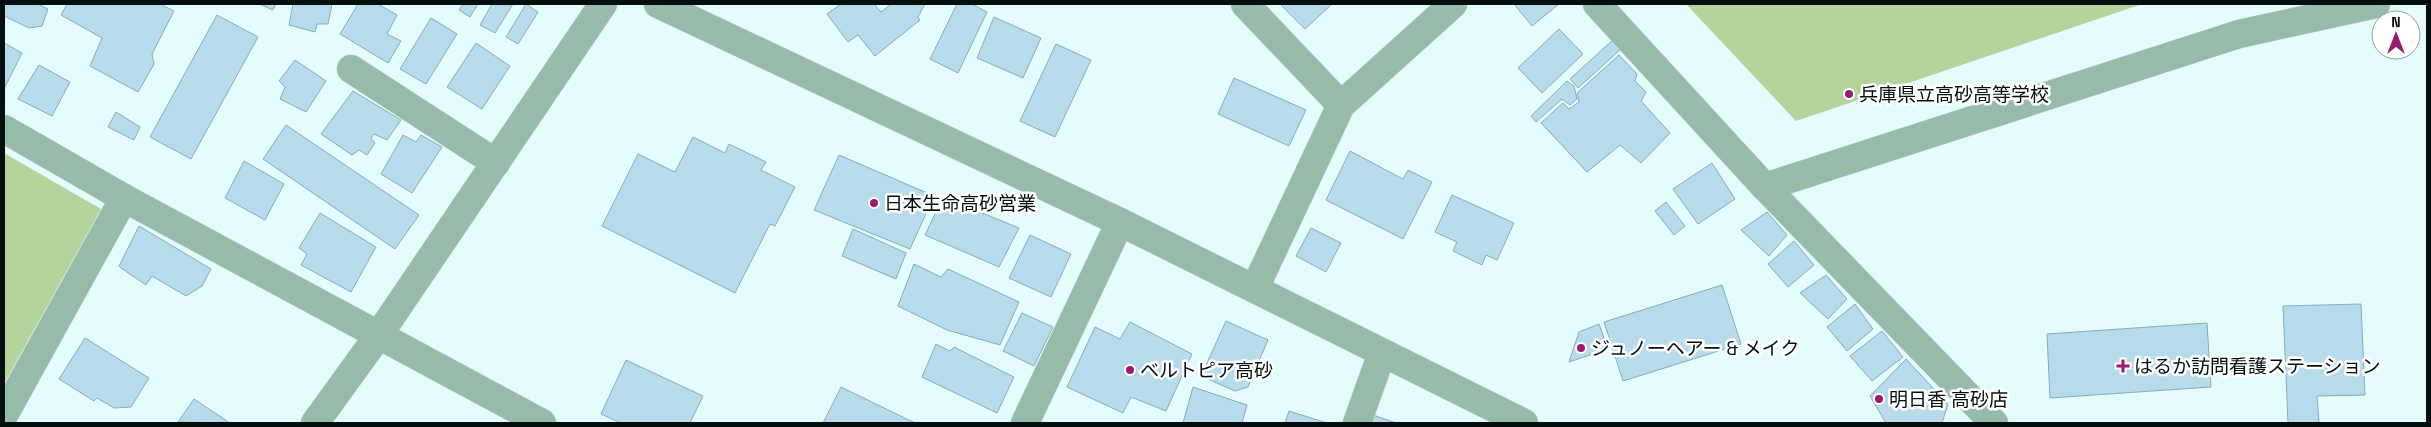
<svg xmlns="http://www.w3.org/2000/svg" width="2431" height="427" font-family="'Space Grotesk','Noto Sans JP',sans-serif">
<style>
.green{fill:#b4d49c}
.building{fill:#b6dbea;stroke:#87acba}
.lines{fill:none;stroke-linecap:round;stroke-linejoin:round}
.minor-casing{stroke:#c0d7d6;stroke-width:29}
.tertiary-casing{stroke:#c0d7d6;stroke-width:29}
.minor{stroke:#98baa9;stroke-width:28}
.tertiary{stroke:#98baa9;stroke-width:28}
.poi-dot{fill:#9b1a6f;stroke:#fff;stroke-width:2}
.labels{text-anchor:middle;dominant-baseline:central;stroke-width:5;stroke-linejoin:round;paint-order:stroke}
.poi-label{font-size:19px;fill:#020f0e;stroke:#fff;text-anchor:start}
</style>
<rect width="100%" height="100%" fill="#e4fdfc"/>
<g class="green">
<path d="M1686 4H2142L1796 121Z"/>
<path d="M4 153 101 209 4 384Z"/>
</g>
<g class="building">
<path d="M4 4H38L48 9 42 26 29 28 4 16Z"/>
<path d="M67 4H160L174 11 152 54 154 64 138 92 90 66 102 38 61 15Z"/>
<path d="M259 4H276L273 10Z"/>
<path d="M293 4H332L328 24H317L315 32 289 25Z"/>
<path d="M358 4H378L397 15 387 34 401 41 388 63 340 34Z"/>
<path d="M463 4H478L470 17 459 10Z"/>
<path d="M492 4H513L495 33 480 25Z"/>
<path d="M526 4 538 12 518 44 506 37Z"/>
<path d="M841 4H874L881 12 891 4H925L918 17 920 20 875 56 858 35 848 42 827 14Z"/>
<path d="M957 4H972L987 12 958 73 930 59Z"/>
<path d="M1280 4H1332L1305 29Z"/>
<path d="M1514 4H1559L1532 26Z"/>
<path d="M217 15 258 37 191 159 150 137Z"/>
<path d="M994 17 1041 38 1023 78 977 58Z"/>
<path d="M431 18 457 34 426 84 400 69Z"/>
<path d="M1559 29 1583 54 1542 93 1518 68Z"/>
<path d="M1615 38 1622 48 1578 88 1570 79Z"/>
<path d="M4 43 22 53 4 89Z"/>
<path d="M476 43 510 66 482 109 447 87Z"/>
<path d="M1056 44 1091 60 1055 137 1020 121Z"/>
<path d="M1619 55 1637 74 1635 81 1646 92 1641 101 1670 133 1641 163 1620 145 1587 172 1541 123 1563 103 1569 109 1579 102 1577 93Z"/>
<path d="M295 60 326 81 306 112 280 99 285 87 279 81Z"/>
<path d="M39 65 70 82 52 116 18 99Z"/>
<path d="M1234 78 1306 110 1289 146 1218 114Z"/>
<path d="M1567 81 1574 86 1577 99 1570 105 1562 99 1536 122 1531 116Z"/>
<path d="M353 91 401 120 387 140 374 134 371 138 375 143 367 155 359 150 352 155 321 134Z"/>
<path d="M116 112 140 127 134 140 108 127Z"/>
<path d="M286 125 419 215 395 249 263 159Z"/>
<path d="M403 135 416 142 421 135 442 147 412 193 381 174Z"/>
<path d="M693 137 725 153 729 144 766 162 761 170 795 187 775 226 770 224 735 293 602 226 638 154 675 172Z"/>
<path d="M1350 151 1403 179 1408 170 1432 182 1403 239 1326 200Z"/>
<path d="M839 155 934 196 910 249 814 210Z"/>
<path d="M244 161 284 184 265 220 225 198Z"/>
<path d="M1712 163 1735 199 1698 224 1673 189Z"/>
<path d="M1452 195 1514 223 1497 260 1486 255 1482 265 1453 251 1457 242 1435 232Z"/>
<path d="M943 197 1019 228 999 267 925 235Z"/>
<path d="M1666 202 1685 226 1674 235 1655 211Z"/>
<path d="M1767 212 1787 235 1769 256 1741 230Z"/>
<path d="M320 213 376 247 351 292 301 265 307 254 299 248Z"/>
<path d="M139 226 211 269 202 286 186 296 152 276 146 285 121 268 119 266Z"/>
<path d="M1311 228 1341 243 1326 272 1296 256Z"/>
<path d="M853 229 906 253 896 279 842 256Z"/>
<path d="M1030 235 1071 254 1051 297 1009 278Z"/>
<path d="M1794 241 1814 265 1788 287 1768 264Z"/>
<path d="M914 264 941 277 948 269 1019 302 1000 345 947 330 898 306Z"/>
<path d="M1826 275 1847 299 1828 319 1800 293Z"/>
<path d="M1722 285 1741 344 1623 381 1604 322Z"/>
<path d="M1855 304 1873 329 1847 351 1827 327Z"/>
<path d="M2361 304 2365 395 2317 396 2319 423H2288L2283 306Z"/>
<path d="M1022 313 1053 327 1034 366 1003 351Z"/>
<path d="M1226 321 1268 340 1248 387 1235 391 1201 376Z"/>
<path d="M1130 322 1192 354 1166 411 1131 397 1123 413 1067 387 1095 327 1120 339Z"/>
<path d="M2207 323 2211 387 2050 398 2047 334Z"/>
<path d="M1599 324 1608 349 1569 362 1579 332Z"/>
<path d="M1882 331 1903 357 1872 381 1850 356Z"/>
<path d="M85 338 149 378 131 407 114 408 97 398 94 401 59 379Z"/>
<path d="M936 344 950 351 954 347 1014 377 997 413 922 377Z"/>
<path d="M1906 359 1948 404 1942 423H1886L1870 396Z"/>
<path d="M626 360 703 396 690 423H621L601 414Z"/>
<path d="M841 387 915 423H823Z"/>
<path d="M1193 387 1247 405 1242 423H1183Z"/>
<path d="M194 399 230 423 178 422Z"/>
<path d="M1289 411 1327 423H1285Z"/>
<path d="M1373 415 1396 423H1369Z"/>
</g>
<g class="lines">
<defs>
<g id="minor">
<path d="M1245 4 1341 105"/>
<path d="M1597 4 1765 187 1994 423"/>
<path d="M351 69 496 163"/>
<path d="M4 129 124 198 542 423"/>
<path d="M1765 187 2239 34 2376 4"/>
<path d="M1255 288 1341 105 1453 4"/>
<path d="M4 415 124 198"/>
<path d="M315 423 378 336 603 4"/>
<path d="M1025 423 1120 222"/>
<path d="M1357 423 1382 353"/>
</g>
<path id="tertiary" d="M658 4 1120 222 1524 423"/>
</defs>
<use href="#minor" class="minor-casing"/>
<use href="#tertiary" class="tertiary-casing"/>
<use href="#minor" class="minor"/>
<use href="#tertiary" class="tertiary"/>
</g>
<g class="poi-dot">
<circle cx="1849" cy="94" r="5"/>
<circle cx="874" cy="203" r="5"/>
<circle cx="1581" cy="348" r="5"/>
<path d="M2120.5 358.5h5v5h5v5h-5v5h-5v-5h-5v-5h5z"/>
<circle cx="1130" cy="370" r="5"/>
<circle cx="1879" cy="399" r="5"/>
</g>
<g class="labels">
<g class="poi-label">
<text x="1859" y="94">兵庫県立高砂高等学校</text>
<text x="884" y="203">日本生命高砂営業</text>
<text x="1591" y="348">ジュノーヘアー &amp; メイク</text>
<text x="2134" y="366">はるか訪問看護ステーション</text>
<text x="1140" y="370">ベルトピア高砂</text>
<text x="1889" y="399">明日香 高砂店</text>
</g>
</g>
<rect width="2431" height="427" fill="none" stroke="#020f0e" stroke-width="10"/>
<g transform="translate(2396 35)"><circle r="24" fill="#ffffff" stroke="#9a9f9f"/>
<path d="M0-4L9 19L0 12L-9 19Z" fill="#9b1a6f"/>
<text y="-8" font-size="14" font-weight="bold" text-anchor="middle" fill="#020f0e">N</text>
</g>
</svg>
